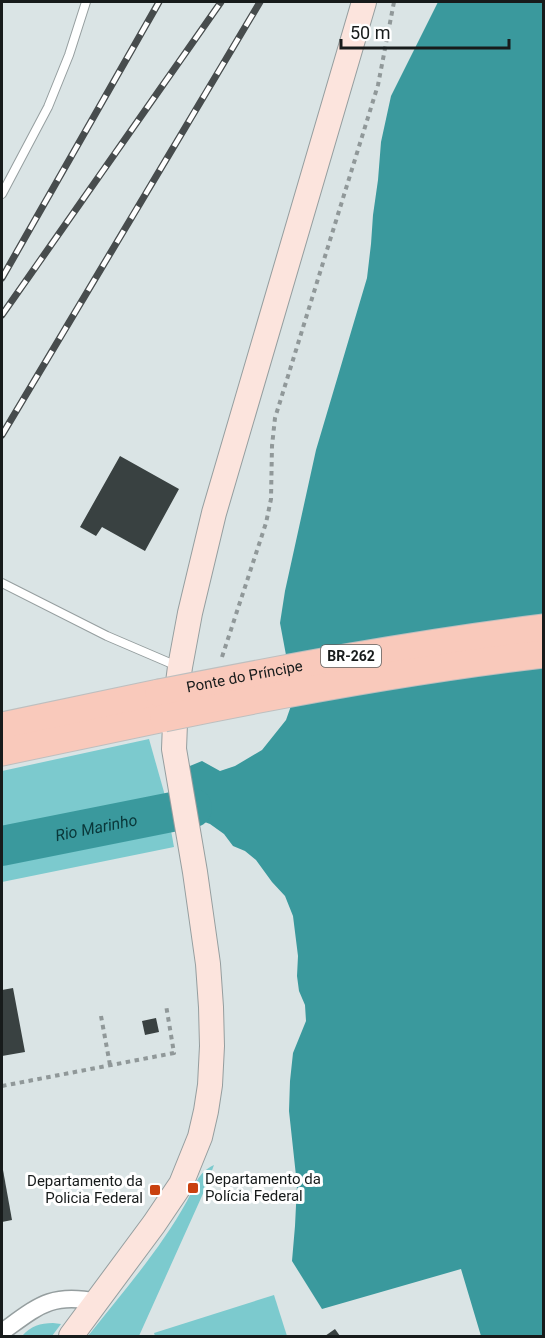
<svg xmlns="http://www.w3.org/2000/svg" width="545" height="1338" font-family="Roboto,sans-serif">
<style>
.green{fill:#7ccace}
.water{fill:#3a999d}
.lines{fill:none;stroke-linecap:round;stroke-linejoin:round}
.river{stroke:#3a999d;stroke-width:40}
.building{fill:#394141}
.lane-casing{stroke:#959e9f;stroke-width:10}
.street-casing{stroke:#959e9f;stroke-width:19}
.secondary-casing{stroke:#959e9f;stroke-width:26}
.primary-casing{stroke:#bebfbf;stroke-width:29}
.path{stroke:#909899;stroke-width:4;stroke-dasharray:4.5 4.5;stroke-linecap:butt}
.lane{stroke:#fff;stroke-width:8}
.street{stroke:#fff;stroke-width:16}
.secondary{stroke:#fce4dd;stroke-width:24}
.primary{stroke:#f9c9bb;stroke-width:27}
.rail-casing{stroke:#474c4d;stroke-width:7}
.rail{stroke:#fff;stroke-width:4.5;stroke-dasharray:14;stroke-linecap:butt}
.primary-bridge-casing{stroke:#bebfbf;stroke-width:29;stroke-linecap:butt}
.primary-bridge{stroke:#f9c9bb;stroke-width:27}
.poi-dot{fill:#c9410f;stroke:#fff;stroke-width:2}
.labels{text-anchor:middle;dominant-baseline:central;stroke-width:6;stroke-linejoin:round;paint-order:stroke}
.shield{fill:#fff;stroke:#5d5f5f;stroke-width:1.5}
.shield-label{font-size:14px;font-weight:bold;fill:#171b1b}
.street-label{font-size:15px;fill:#171b1b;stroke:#fff}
.poi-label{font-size:15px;fill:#171b1b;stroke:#fff;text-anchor:start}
.water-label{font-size:16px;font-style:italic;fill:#093739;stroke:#fff}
</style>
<rect width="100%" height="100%" fill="#dae4e5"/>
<g class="green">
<path d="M149 739 164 792 174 847 2 882V771Z"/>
<path d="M214 1165 206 1187 139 1336H88C122 1293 160 1250 187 1201 195 1186 197 1173 214 1165Z"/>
<path d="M274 1295 287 1336H155L154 1333Z"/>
<path d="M53 1323 61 1324 52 1336H22C31 1326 40 1323 53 1323Z"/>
</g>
<path class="water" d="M438 2H543V1336H481L461 1269 322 1309 292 1261 295 1226 297 1185 289 1111 290 1081 293 1053 306 1021 305 1005 299 991 297 976 298 956 293 916 285 896 272 882 256 860 245 851 233 846 224 834 210 824 194 818 185 768 202 761 220 771 235 766 262 750 286 720 292 703V687L280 623 285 591 316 450 367 278 371 244 373 215 378 180 381 142 391 96Z"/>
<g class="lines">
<path class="river" id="s1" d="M2 846 192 808"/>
</g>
<g class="building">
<path d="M120 456 179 489 145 551 102 527 96 536 80 527Z"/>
<path d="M13 988 25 1052 2 1056V990Z"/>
<path d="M156 1018 159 1032 145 1035 142 1021Z"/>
<path d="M2 1170H3L12 1220 2 1222Z"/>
<path d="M335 1329 340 1336H325Z"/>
</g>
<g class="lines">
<defs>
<g id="lane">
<path d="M2 194 48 107 69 55 86 2"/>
<path d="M2 583 107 636 177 666"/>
</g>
<path id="street" d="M2 1332C37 1307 51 1292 97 1302"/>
<path id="secondary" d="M71 1336 154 1224 181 1184 200 1137 206 1111 210 1085 212 1046 211 1007 208 964 195 872 174 749 176 698 180 667 190 613 214 513 364 2"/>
<g id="primary">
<path d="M2 726 159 693"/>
<path d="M2 752 164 718"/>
</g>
</defs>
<use href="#lane" class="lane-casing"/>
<use href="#street" class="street-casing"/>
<use href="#secondary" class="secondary-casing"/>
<use href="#primary" class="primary-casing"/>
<g class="path">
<path d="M222 657 266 523 271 499 272 446 275 418 378 85 394 2"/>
<path d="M101 1016 110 1065"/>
<path d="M2 1086 174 1053 166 1005"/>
</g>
<use href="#lane" class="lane"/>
<use href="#street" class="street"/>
<use href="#secondary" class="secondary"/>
<use href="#primary" class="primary"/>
<defs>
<g id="rail">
<path d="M2 278 159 2"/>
<path d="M2 315 221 2"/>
<path d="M2 435 260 2"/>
</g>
</defs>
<use href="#rail" class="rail-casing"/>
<use href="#rail" class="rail"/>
<defs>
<g id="primary-bridge">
<path id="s2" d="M159 693C287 668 414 644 544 628"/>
<path d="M164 718C290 692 416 669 544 654"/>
</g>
</defs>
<use href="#primary-bridge" class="primary-bridge-casing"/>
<use href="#primary-bridge" class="primary-bridge"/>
</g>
<g class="poi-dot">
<rect x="187" y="1182" width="12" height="12" rx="3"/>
<rect x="149" y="1184" width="12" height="12" rx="3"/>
</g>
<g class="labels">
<rect class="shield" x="321" y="645" width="60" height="22" rx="4.5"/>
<g class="shield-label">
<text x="351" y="656">BR-262</text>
</g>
<g class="street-label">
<text stroke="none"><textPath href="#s2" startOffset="87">Ponte do Príncipe</textPath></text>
</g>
<g class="poi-label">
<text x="205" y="1179">Departamento da<tspan x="205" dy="17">Polícia Federal</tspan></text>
<text x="143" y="1181" text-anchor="end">Departamento da<tspan x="143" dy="17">Policia Federal</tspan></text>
</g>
<g class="water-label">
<text stroke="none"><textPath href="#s1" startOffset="96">Rio Marinho</textPath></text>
</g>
</g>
<rect width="545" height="1338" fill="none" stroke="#171b1b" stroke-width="6"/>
<path d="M341 39v9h168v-9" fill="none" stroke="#171b1b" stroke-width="3"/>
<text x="350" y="39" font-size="18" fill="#171b1b" stroke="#ffffff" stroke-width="4.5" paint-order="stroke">50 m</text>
</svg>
